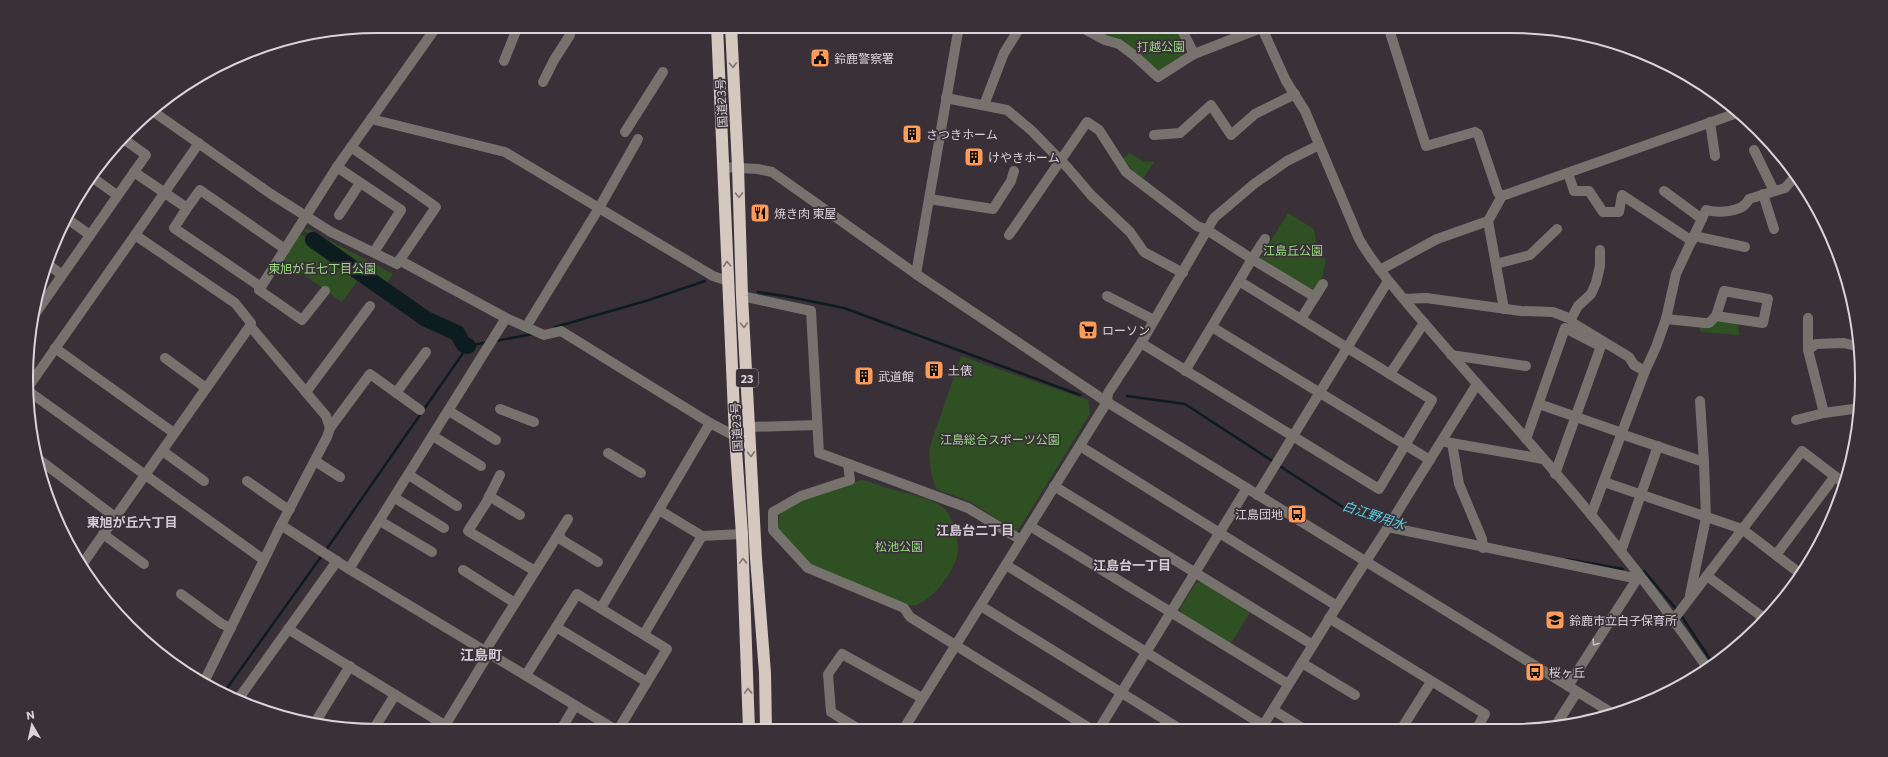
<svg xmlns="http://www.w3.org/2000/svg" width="1888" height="757" font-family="Commissioner,'Noto Sans JP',sans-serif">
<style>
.green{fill:#2e5022}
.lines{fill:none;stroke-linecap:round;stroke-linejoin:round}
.stream{stroke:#0c1c1f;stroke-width:2.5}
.river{stroke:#0c1c1f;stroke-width:16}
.minor{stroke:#77726e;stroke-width:10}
.highway{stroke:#d5c8bf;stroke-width:12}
.oneway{stroke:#7f7475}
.oneway2{stroke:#c6c0c4}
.labels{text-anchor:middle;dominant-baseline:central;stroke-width:3.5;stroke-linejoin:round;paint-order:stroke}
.shield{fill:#393038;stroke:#aaa3a9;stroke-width:1}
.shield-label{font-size:11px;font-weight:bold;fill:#dad4da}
.park-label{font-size:12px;fill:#98dc81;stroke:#393038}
.poi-label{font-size:12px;fill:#dad4da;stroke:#393038;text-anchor:start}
.street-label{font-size:12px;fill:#dad4da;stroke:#393038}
.water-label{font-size:13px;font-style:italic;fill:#57d1e9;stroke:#393038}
.neighbourhood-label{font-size:13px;font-weight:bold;fill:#d6cbd6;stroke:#393038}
.quarter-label{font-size:14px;font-weight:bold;fill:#d6cbd6;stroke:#393038}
.rim{fill:none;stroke:#dad4da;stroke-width:2}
</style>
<rect width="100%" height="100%" fill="#393038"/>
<g class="green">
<path d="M1087 26H1176L1187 48 1186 53 1161 70H1158L1122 40 1106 36Z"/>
<path d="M1129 153 1145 162 1155 161 1142 180 1122 159Z"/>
<path d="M1288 213 1314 229 1317 249 1326 260 1322 278 1314 292 1260 258Z"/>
<path d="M308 229 393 274 384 286 303 230Z"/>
<path d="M299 233 361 276 342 302 283 260Z"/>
<path d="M1719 321 1738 323 1739 335 1701 332 1699 328 1709 326Z"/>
<path d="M961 356 1088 400 1090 414 1017 532 971 502 936 489 931 473 929 451 933 437Z"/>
<path d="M861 480C871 481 880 486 890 489 905 493 940 499 948 513 956 525 961 547 956 560 950 576 933 599 916 605 912 606 907 605 904 605L811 566 777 527 781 512 790 505Z"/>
<path d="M1203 582 1249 610V614L1232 642 1227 644 1182 615 1180 608 1196 583Z"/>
</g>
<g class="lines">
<g class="stream">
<path d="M758 292 790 297 844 308 1080 395"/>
<path d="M555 327 649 300 705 281"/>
<path d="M495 341 533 334"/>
<path d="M1127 396 1185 404 1274 462"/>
<path d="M1278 465 1346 509 1389 520"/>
<path d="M1394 521 1406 526"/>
<path d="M326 550 468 346 488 342"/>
<path d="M1566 559 1623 569"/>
<path d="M1644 571 1677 610"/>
<path d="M1680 614 1712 662"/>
<path d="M225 691 323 554"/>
</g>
<path class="river" d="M313 240 426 319 457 333 464 345 468 346"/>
<g class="minor">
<path d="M1079 26 1105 40 1119 44 1135 56 1158 77 1194 54 1261 28"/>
<path d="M1180 26 1194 54"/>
<path d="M1261 26 1286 81 1305 111 1359 239C1374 265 1393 286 1412 309 1443 345 1474 381 1506 416 1577 496 1646 578 1706 666"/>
<path d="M1388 26 1426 146 1475 132 1478 134 1498 193 1502 196"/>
<path d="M504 61 518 26"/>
<path d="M543 82 554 60 570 35"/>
<path d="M946 98 1007 110 1032 131 1068 168 1091 195 1130 232 1144 252 1183 273"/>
<path d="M984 105 1004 53 1021 26"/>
<path d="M151 110 271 194 331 232 397 264 436 207 351 147"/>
<path d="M371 119 505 152 713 276 728 281"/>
<path d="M1710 122 1715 156"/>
<path d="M625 132 663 72"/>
<path d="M1154 135 1180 133 1211 105 1231 135 1255 114 1295 94"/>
<path d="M1754 150 1774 191"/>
<path d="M337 167 401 210 374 252"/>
<path d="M723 167 758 169 772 172 916 274 1107 402 1612 713"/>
<path d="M134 172 187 208 174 228 261 287 285 249 200 190 187 208"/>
<path d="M1568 173 1574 191H1589L1603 212H1619L1622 195 1692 241"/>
<path d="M93 178 117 195"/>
<path d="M1664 191 1702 219"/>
<path d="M1763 194 1774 229"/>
<path d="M929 199 993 209 1011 181 1014 171"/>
<path d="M339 215 360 183"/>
<path d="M66 218 90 235"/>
<path d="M1488 221 1504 309"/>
<path d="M135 235 199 143"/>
<path d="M1009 235 1087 122 1099 130 1126 172 1197 226 1207 230 1252 259 1239 281 1432 400 1379 489 1141 343"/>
<path d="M1694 236 1745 247"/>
<path d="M1265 239 1252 259 1315 297"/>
<path d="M285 249 337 167 437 26"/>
<path d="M399 260 506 318 544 335 561 331 710 423 735 436"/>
<path d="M46 263 61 274"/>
<path d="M1496 264 1530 255 1557 229"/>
<path d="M1380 270 1437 239 1488 221 1502 196 1740 112"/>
<path d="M916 274 959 26"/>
<path d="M259 290 302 320 325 291"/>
<path d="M742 296 811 311 819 453 968 508 1021 540"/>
<path d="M1107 296 1154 320"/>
<path d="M1404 299 1426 298 1521 311 1553 312 1571 319 1573 323 1629 357 1634 365 1645 371"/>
<path d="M33 317 146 155 125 140"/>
<path d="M1301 319 1323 284"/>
<path d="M1571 319 1578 306 1591 294 1596 283 1600 266V250"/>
<path d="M1666 319 1705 323H1709L1716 316 1763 323 1768 299 1724 291 1716 316"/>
<path d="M526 327 599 208 638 139"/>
<path d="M1212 327 1430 460"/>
<path d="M55 348 174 433"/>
<path d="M1808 350V318"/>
<path d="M1451 355 1526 366"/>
<path d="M165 358 206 388"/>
<path d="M1185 371 1239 281"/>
<path d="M1390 374 1424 323"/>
<path d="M31 383 135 235 235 303 251 323 250 326 326 416 330 428 327 437 281 525 349 569 616 730"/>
<path d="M306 392 370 306"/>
<path d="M31 393 264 560 205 680"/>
<path d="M396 393 426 352"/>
<path d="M1700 401 1704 462"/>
<path d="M1539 404 1622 433"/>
<path d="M1860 408 1824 413 1808 350 1816 344 1844 343 1860 347"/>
<path d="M500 409 534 422"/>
<path d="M449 411 496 440"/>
<path d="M1796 420 1824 413"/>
<path d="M750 427 817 425"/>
<path d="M330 428 370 374 420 410"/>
<path d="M1621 434 1704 462 1706 518 1690 595"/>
<path d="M433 436 481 466"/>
<path d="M1526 439 1565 328 1598 345"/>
<path d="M1446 442 1543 459"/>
<path d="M1452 443 1459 484 1482 539 1483 548"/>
<path d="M1080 446 1337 606"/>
<path d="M163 450 168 455 204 481"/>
<path d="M608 453 641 473"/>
<path d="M37 458 115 517"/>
<path d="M315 461 340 477"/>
<path d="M848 464 850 480 801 496 773 512V530L808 568 904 608 910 617 1091 729"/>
<path d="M1555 474 1601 346"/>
<path d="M409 475 457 506"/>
<path d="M500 475 486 503 468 531 535 571"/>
<path d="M247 481 283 506 290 509"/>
<path d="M1604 482 1742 529 1802 575"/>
<path d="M1054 486 1313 645"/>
<path d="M1257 495 1388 281"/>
<path d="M489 496 520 515"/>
<path d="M395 498 444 528"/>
<path d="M659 510 702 536 742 534"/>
<path d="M1591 515 1645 371 1656 347 1666 319 1676 274 1706 210C1718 213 1743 213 1749 199L1785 188 1793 179 1798 178"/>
<path d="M380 521 432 552"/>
<path d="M1030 526 1288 684"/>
<path d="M1388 527 1477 384"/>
<path d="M103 534 144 564"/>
<path d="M559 535 562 540 598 562"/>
<path d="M1621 551 1658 446"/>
<path d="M1776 555 1835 476"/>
<path d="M264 560 281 525"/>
<path d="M1006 565 1263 725"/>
<path d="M81 566 250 326"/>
<path d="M349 569 506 318"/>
<path d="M463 570 515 603"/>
<path d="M1707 576 1764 618"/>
<path d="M181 594 222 624 231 628"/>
<path d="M981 606 1180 729"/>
<path d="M601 608 710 423"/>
<path d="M1329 618 1485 714 1477 728"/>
<path d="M1674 619 1802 451 1845 484"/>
<path d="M556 627 647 682"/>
<path d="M288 629 443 724 457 731"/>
<path d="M644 634 702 536"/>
<path d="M485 651 568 519"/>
<path d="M1302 663 1355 695"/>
<path d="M526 675 577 594 667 649 618 730"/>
<path d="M1568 686 1639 576"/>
<path d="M239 698 337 561"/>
<path d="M1273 710 1304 729"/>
<path d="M316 721 350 666"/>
<path d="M446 724 489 653"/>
<path d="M1402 728 1431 682"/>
<path d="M1554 728 1577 692"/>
<path d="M1099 729 1247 488"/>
<path d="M1261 729 1337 606 1388 527 1629 577 1639 576"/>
<path d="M373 730 395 695"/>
<path d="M860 730 831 712 828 674 842 654 922 698"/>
<path d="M903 730 1107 402 1108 393 1141 343 1214 218 1254 184 1287 161 1319 145"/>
<path d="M560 731 575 706"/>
</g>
<g class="highway">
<path d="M717 26 735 436 742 534 749 730"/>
<path d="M731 26 738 167 742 296 756 558 765 673 766 730"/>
</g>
</g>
<defs><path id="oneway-chevron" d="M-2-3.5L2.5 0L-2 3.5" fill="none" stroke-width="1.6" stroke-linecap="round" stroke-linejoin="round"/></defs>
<g class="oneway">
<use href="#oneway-chevron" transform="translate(733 65) rotate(87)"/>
<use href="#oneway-chevron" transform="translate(739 195) rotate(89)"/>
<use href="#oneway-chevron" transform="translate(727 264) rotate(-93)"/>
<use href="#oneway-chevron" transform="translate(744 325) rotate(87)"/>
<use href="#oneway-chevron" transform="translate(751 454) rotate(87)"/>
<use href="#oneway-chevron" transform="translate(743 561) rotate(-92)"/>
<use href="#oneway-chevron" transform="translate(748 691) rotate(-92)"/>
</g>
<use class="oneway2" href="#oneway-chevron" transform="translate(1595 643) rotate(123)"/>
<defs>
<symbol id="civic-square" viewBox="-11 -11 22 22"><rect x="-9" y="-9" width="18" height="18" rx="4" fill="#fe9b59" stroke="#393038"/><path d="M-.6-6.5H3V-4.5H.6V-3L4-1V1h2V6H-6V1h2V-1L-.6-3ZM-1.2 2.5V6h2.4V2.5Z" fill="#111"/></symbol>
<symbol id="building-square" viewBox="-11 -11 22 22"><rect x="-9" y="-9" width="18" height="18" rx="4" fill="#fe9b59" stroke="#393038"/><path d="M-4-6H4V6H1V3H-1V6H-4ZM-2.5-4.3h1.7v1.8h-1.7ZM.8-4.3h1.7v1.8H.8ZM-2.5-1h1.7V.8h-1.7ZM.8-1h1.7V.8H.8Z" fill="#111"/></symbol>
<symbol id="restaurant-square" viewBox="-11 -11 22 22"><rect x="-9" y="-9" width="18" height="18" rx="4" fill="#fe9b59" stroke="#393038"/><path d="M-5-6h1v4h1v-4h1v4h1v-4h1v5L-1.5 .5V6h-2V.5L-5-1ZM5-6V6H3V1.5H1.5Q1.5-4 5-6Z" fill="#111"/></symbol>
<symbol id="supermarket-square" viewBox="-11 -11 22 22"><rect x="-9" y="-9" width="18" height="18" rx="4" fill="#fe9b59" stroke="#393038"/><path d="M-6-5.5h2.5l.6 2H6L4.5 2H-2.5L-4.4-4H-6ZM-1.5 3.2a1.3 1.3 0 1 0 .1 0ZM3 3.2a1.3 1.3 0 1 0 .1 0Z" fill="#111"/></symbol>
<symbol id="bus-square" viewBox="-11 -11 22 22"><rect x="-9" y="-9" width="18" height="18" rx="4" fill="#fe9b59" stroke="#393038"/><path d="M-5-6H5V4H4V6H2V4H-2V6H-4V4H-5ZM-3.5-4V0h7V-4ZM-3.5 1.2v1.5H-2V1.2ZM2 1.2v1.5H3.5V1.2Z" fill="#111"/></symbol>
<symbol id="school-square" viewBox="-11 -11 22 22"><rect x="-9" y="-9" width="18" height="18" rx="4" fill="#fe9b59" stroke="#393038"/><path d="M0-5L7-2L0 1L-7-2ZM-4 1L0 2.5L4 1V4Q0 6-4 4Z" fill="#111"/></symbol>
</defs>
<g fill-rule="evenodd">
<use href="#civic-square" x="809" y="47" width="22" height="22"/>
<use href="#building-square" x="901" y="123" width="22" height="22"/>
<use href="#building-square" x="963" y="146" width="22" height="22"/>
<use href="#restaurant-square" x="749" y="202" width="22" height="22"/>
<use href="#supermarket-square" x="1077" y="319" width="22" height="22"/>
<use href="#building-square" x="923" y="359" width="22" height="22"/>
<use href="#building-square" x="853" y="365" width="22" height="22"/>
<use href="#bus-square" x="1286" y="503" width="22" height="22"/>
<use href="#school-square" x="1544" y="609" width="22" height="22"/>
<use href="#bus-square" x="1524" y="661" width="22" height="22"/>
</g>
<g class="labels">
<rect class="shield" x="736" y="369" width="22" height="18" rx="3"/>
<g class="shield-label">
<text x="747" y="378">23</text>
</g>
<g class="park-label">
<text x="1161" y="46">打越公園</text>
<text x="1293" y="250">江島丘公園</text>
<text x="322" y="268">東旭が丘七丁目公園</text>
<text x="1000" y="439">江島総合スポーツ公園</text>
<text x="899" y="546">松池公園</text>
</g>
<g class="poi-label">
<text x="834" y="58">鈴鹿警察署</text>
<text x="926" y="134">さつきホーム</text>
<text x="988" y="157">けやきホーム</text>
<text x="774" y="213">焼き肉 東屋</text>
<text x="1102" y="330">ローソン</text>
<text x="948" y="370">土俵</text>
<text x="878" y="376">武道館</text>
<text x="1283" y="514" text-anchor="end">江島団地</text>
<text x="1569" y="620">鈴鹿市立白子保育所</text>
<text x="1549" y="672">桜ヶ丘</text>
</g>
<g class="street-label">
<text transform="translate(721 103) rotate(-93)">国道23号</text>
<text transform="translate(736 427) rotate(-93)">国道23号</text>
</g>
<g class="water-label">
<text transform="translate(1374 515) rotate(18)">白江野用水</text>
</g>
<g class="neighbourhood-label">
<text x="132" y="522">東旭が丘六丁目</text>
<text x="975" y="530">江島台二丁目</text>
<text x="1132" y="565">江島台一丁目</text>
</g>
<g class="quarter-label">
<text x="481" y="654">江島町</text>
</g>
</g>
<path d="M0 0H1888V757H0ZM378 33H1510A345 345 0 0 1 1855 378V379A345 345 0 0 1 1510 724H378A345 345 0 0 1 33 379V378A345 345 0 0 1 378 33Z" fill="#393038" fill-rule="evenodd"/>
<path class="rim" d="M378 33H1510A345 345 0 0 1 1855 378V379A345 345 0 0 1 1510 724H378A345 345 0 0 1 33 379V378A345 345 0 0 1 378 33Z"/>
<g transform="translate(32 725) rotate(351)" stroke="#393038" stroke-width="3" paint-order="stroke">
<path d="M0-3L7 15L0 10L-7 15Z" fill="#dad4da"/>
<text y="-6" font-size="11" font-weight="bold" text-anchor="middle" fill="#dad4da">N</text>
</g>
</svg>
